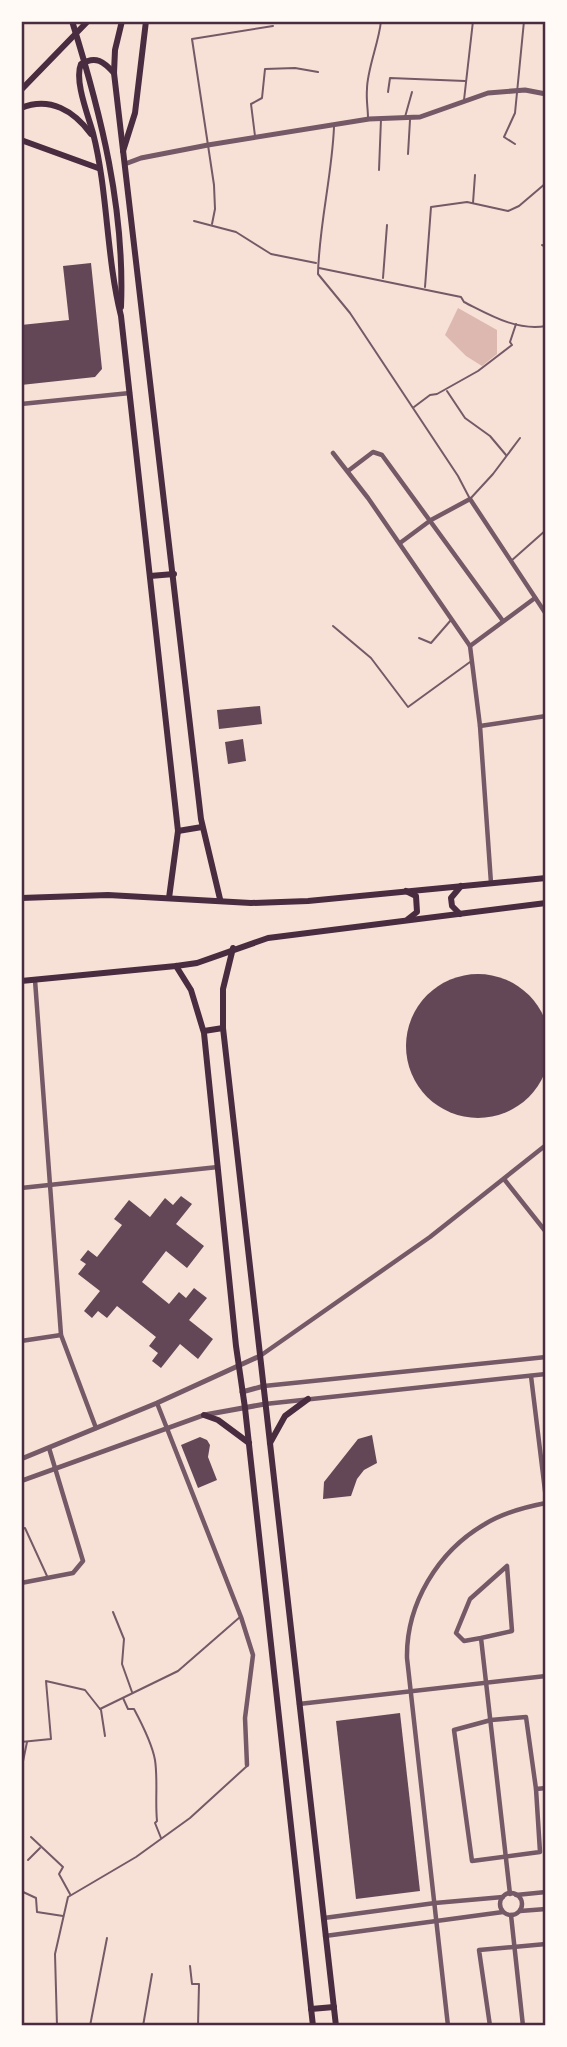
<svg xmlns="http://www.w3.org/2000/svg" width="567" height="2047" font-family="'DM Sans',sans-serif">
<style>
.water{fill:#dcb8b0}
.building{fill:#644757}
.lines{fill:none;stroke-linecap:round;stroke-linejoin:round}
.service{stroke:#755966;stroke-width:2}
.minor{stroke:#755966;stroke-width:4.5}
.tertiary{stroke:#755966;stroke-width:5}
.secondary{stroke:#4a2c40;stroke-width:6}
.primary{stroke:#4a2c40;stroke-width:6}
.neatline{fill:none;stroke:#4a2c40;stroke-width:2.5}
</style>
<rect width="100%" height="100%" fill="#f7e1d7"/>
<path class="water" d="M458 308 497 330V354L482 366 466 356 445 335Z"/>
<g class="building">
<path d="M91 263 102 369 95 377 21 385V325L69 320 63 266Z"/>
<path d="M260 706 262 724 219 729 217 710Z"/>
<path d="M243 739 246 761 228 764 225 742Z"/>
<circle cx="478" cy="1046" r="72"/>
<path d="M181 1196 192 1204 176 1224 204 1246 187 1268 166 1251 142 1282 169 1304 179 1292 186 1298 194 1288 207 1298 189 1320 213 1339 198 1359 180 1344 161 1368 152 1361 158 1353 149 1346 156 1337 117 1306 107 1318 98 1311 92 1318 84 1311 100 1291 78 1274 86 1264 80 1260 88 1250 97 1257 122 1225 114 1219 129 1200 150 1217 165 1198 173 1205Z"/>
<path d="M372 1435 377 1463 364 1470 357 1479 351 1496 323 1499 324 1482 358 1439Z"/>
<path d="M200 1437 207 1440 210 1445 208 1457 217 1480 198 1488 181 1445Z"/>
<path d="M400 1713 420 1891 356 1899 336 1721Z"/>
</g>
<g class="lines">
<g class="service">
<path d="M388 92 390 78 465 81"/>
<path d="M464 100 473 21"/>
<path d="M405 117 412 92"/>
<path d="M368 118C368 109 366 99 367 89 367 70 379 42 381 21"/>
<path d="M334 127C332 176 319 225 318 274L350 313 458 476 470 499 493 474 520 438"/>
<path d="M255 136 251 104 262 98 265 69 295 68 318 72"/>
<path d="M515 144 504 137 515 113 524 21"/>
<path d="M408 154 410 120"/>
<path d="M379 170 381 119"/>
<path d="M473 203 475 175"/>
<path d="M194 221 236 232 271 254 316 263"/>
<path d="M212 224 215 209 214 185 192 39 273 26"/>
<path d="M542 245 546 247"/>
<path d="M319 268 461 297 464 302C490 315 516 331 546 326"/>
<path d="M383 278 387 225"/>
<path d="M425 287 431 207 467 202 508 211 519 206 546 183"/>
<path d="M447 391 465 418 490 436 506 455"/>
<path d="M414 407 430 395 437 394 478 371 512 345 510 342 516 324"/>
<path d="M511 561 546 530"/>
<path d="M333 626 371 658 408 707 470 662"/>
<path d="M419 638 431 643 451 620"/>
<path d="M21 1529 25 1528 47 1576"/>
<path d="M113 1612 124 1639 122 1664 132 1692"/>
<path d="M123 1698 128 1709H134C142 1724 152 1743 155 1760 158 1780 155 1801 157 1821L155 1823 161 1838"/>
<path d="M100 1709 178 1671 240 1617"/>
<path d="M101 1710 105 1736"/>
<path d="M21 1742 51 1739 46 1681 85 1690 100 1709"/>
<path d="M21 1771 27 1742"/>
<path d="M31 1837 63 1867 59 1874 70 1894"/>
<path d="M28 1860 40 1848"/>
<path d="M21 1891 36 1898 37 1912 63 1916"/>
<path d="M190 1966 192 1984H199L198 2026"/>
<path d="M57 2026 55 1954 68 1897 136 1857 190 1818 247 1766"/>
<path d="M90 2026 107 1938"/>
<path d="M143 2026 152 1974"/>
</g>
<g class="minor">
<path d="M21 404 130 393"/>
<path d="M333 453 368 498 470 646 480 726 491 883"/>
<path d="M348 471 373 452 382 455 503 621"/>
<path d="M400 543 431 520 470 499 546 614"/>
<path d="M470 646 535 598"/>
<path d="M480 726 546 716"/>
<path d="M35 980 61 1335 96 1428"/>
<path d="M504 1179 546 1232"/>
<path d="M21 1188 218 1167"/>
<path d="M21 1341 61 1335"/>
<path d="M260 1356 430 1237 546 1145"/>
<path d="M531 1376 546 1499"/>
<path d="M264 1386 546 1357"/>
<path d="M157 1403 241 1617 253 1655 245 1718 247 1765"/>
<path d="M265 1404 546 1374"/>
<path d="M21 1583 73 1573 83 1561 49 1448"/>
<path d="M481 1638 464 1641 456 1633 470 1599 507 1566 512 1631 481 1638 510 1894"/>
<path d="M299 1704 546 1676"/>
<path d="M526 1717 536 1789 540 1852 472 1861 454 1730 491 1720Z"/>
<path d="M536 1789 546 1788"/>
<circle cx="511" cy="1904" r="11"/>
<path d="M516 1895 546 1892"/>
<path d="M520 1911 546 1909"/>
<path d="M511 1915 523 2026"/>
<path d="M324 1918 435 1903 503 1897"/>
<path d="M325 1936 503 1912"/>
<path d="M448 2026 407 1658C406 1604 438 1551 485 1524 503 1513 525 1507 546 1503"/>
<path d="M490 2026 479 1950 546 1944"/>
</g>
<g class="tertiary">
<path d="M125 164 141 158 208 145 369 119 420 117 488 93 525 90 546 94"/>
<path d="M242 1392 264 1386"/>
<path d="M21 1459 157 1403 260 1356"/>
<path d="M21 1481 204 1415 265 1404"/>
</g>
<g class="secondary">
<path d="M72 21C101 114 125 209 121 307"/>
<path d="M122 21 115 50 114 73 201 819 220 899"/>
<path d="M114 73C104 62 96 55 81 64 74 80 88 115 93 133 108 192 106 256 121 316L178 831 169 898"/>
<path d="M21 108C50 96 74 111 91 134"/>
<path d="M150 576 174 574"/>
<path d="M178 831 202 827"/>
<path d="M406 891 416 896 417 912 408 919"/>
<path d="M21 898 108 895 251 903 308 901 546 878"/>
<path d="M460 914 452 906 451 898 461 886"/>
<path d="M233 948 223 989V1028L336 2026"/>
<path d="M176 966 191 990 204 1033 236 1346 245 1408 313 2026"/>
<path d="M21 981 176 966 197 963 268 938 546 903"/>
<path d="M204 1031 223 1028"/>
<path d="M204 1415 218 1420 249 1443"/>
<path d="M270 1443 285 1416 308 1399"/>
<path d="M311 2009 334 2007"/>
</g>
<g class="primary">
<path d="M21 90 88 21"/>
<path d="M21 140 98 168"/>
<path d="M123 151 135 113 146 21"/>
</g>
</g>
<rect width="567" height="2047" fill="none" stroke="#fffaf5" stroke-width="46"/>
<rect x="23" y="23" width="521" height="2001" class="neatline"/>
</svg>
